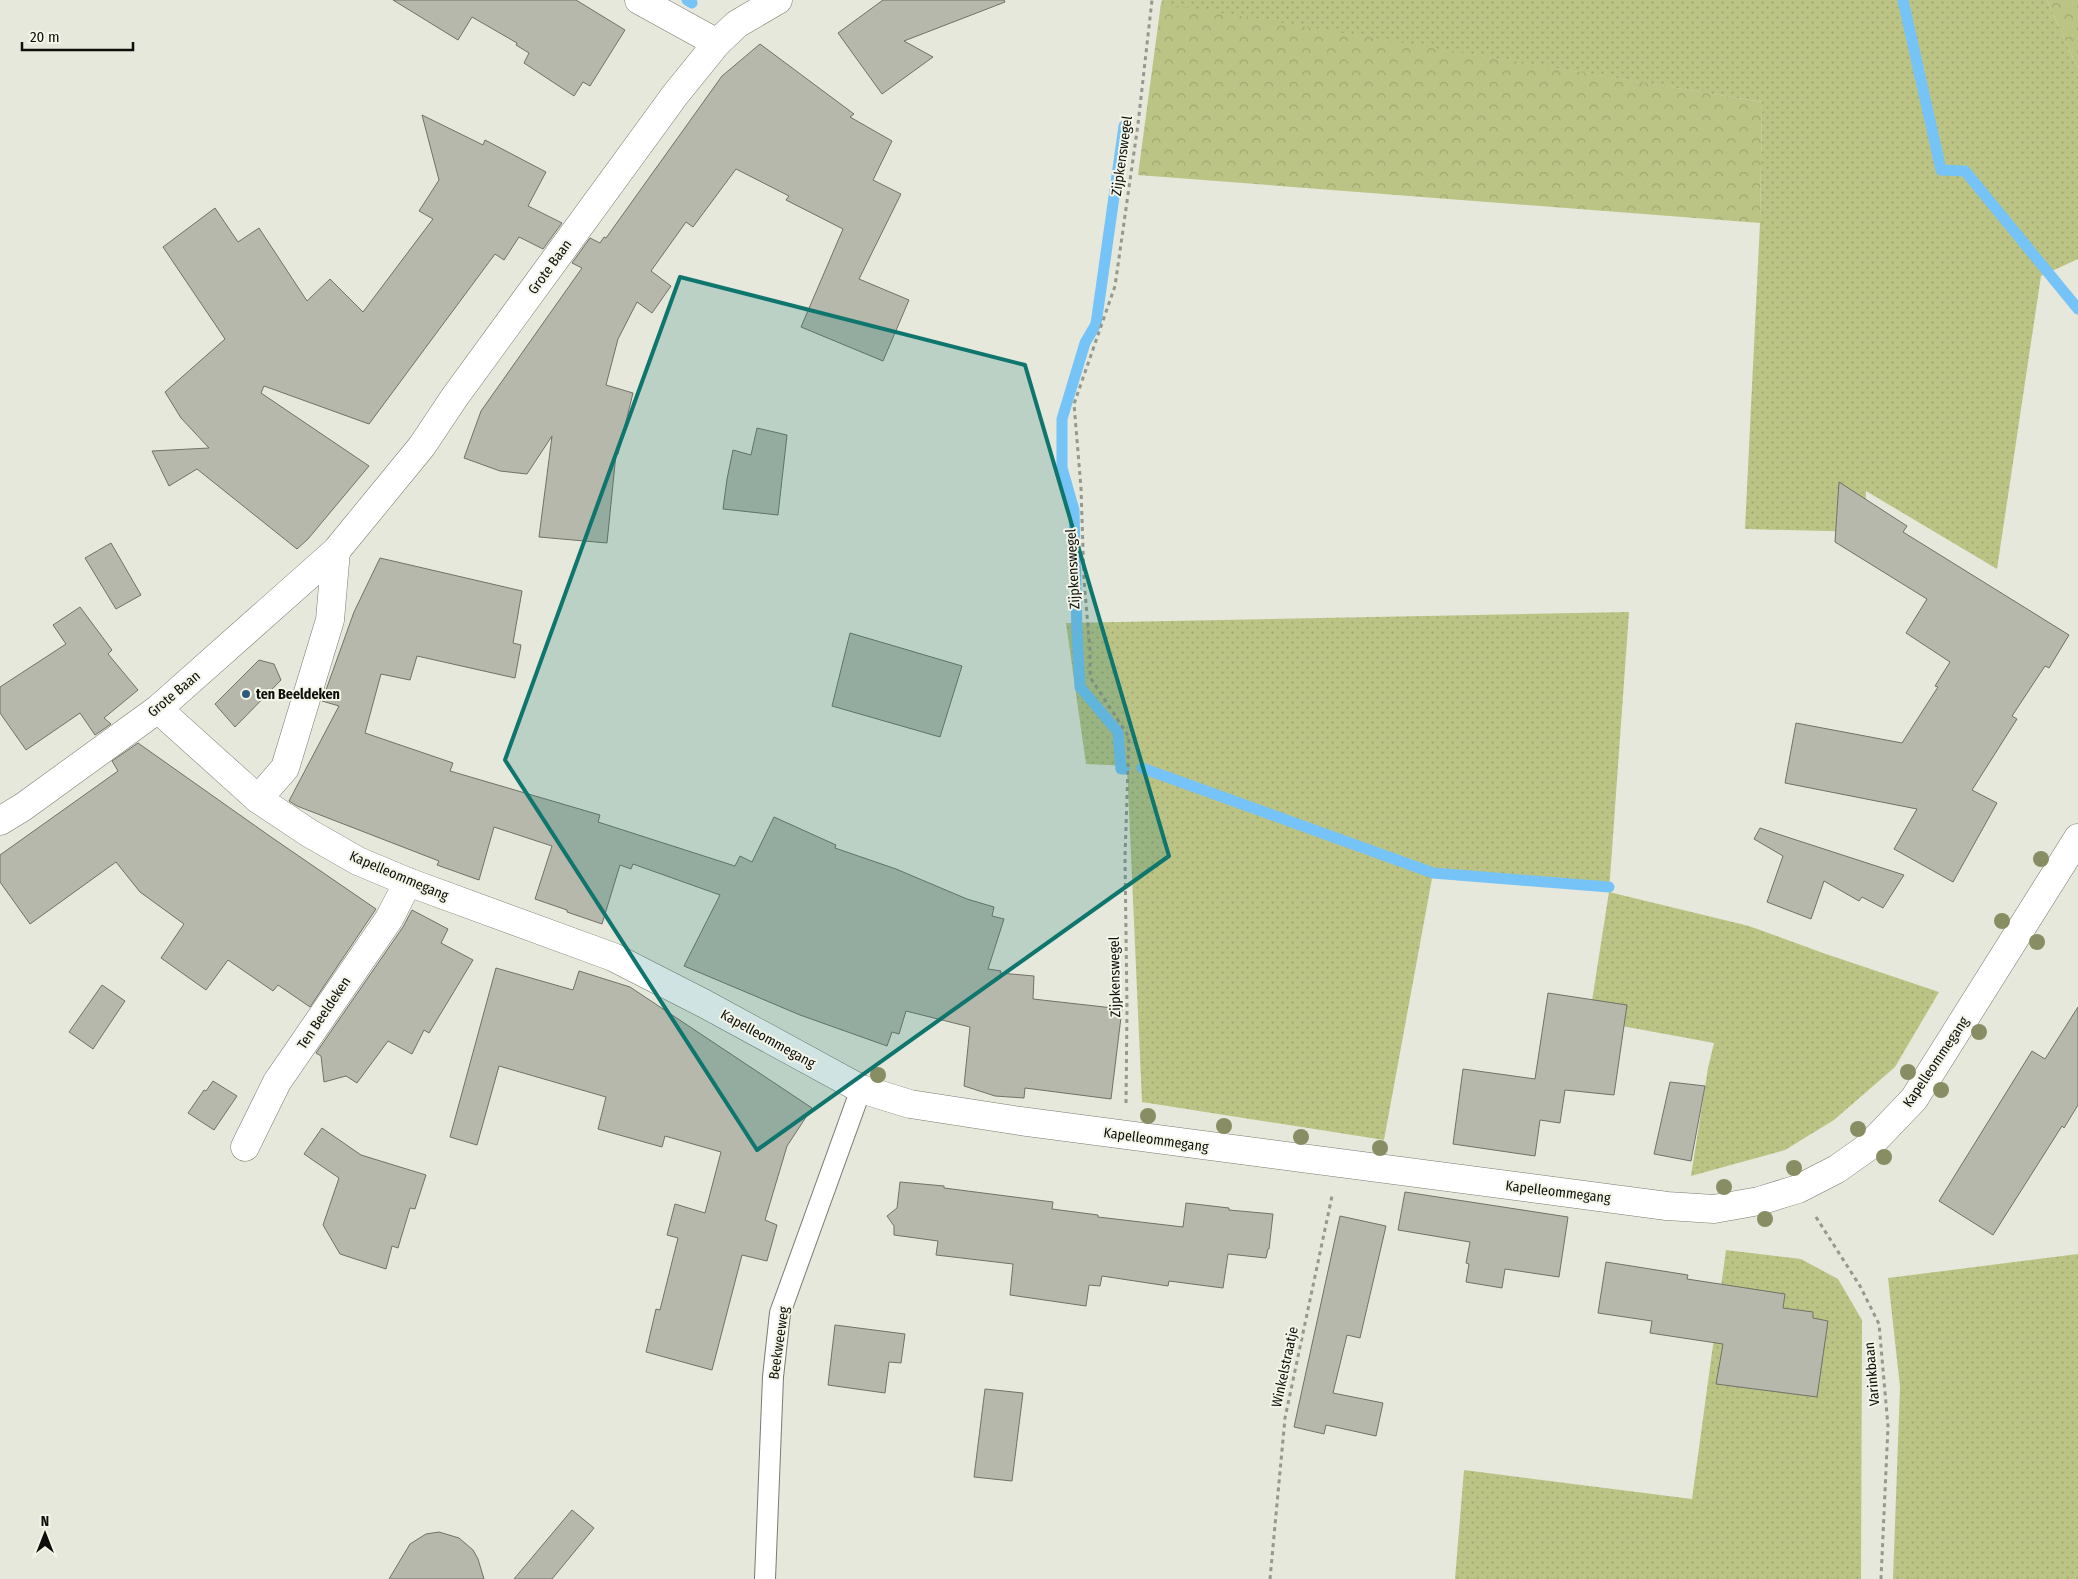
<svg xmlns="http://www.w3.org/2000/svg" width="2078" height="1579" font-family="'Fira Sans Condensed',sans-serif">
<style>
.green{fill:url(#green-dots)}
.forest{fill:url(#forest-crowns)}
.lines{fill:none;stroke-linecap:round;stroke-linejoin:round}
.stream{stroke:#76c3f8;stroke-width:11}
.building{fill:#b6b8ac;stroke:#707267}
.lane-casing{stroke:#797b70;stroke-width:22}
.street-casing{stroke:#797b70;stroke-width:29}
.path{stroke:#96978d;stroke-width:3;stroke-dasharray:4 4;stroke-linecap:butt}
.lane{stroke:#fff;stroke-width:20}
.street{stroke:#fff;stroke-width:28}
.tree{fill:#898d63}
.marked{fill:#0f766e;fill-opacity:0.2;stroke:#0f766e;stroke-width:4;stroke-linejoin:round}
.poi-dot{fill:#2d5c7b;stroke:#f3f5e8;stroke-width:2}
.labels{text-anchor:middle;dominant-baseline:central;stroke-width:4;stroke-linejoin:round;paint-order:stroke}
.street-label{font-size:14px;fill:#0e0e0a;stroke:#f3f5e8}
.poi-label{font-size:14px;font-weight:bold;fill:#0e0e0a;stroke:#f3f5e8;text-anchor:start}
</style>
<defs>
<pattern id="green-dots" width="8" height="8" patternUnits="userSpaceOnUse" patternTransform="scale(1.25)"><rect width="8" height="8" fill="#bcc485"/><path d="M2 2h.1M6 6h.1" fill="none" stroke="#a0a772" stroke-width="1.8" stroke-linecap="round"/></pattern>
<pattern id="forest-crowns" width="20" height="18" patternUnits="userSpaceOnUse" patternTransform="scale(1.25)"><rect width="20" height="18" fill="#bcc485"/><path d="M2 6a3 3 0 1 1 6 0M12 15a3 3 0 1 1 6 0" fill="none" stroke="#a0a772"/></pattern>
</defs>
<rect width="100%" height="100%" fill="#e6e8db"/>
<g class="green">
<path d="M1162 0H2047L2078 69V259L2041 276 1997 569 1866 491 1865 532 1745 529 1760 223 1762 102 1161 4Z"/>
<path d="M1629 612 1609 892 1749 926 1823 953 1939 992 1895 1067 1834 1120 1785 1150 1691 1176 1708 1068 1714 1043 1589 1020 1609 892 1433 873 1384 1140 1142 1102 1127 766 1086 764 1066 623Z"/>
<path d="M1726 1250 1801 1259 1838 1279 1862 1320 1861 1579H1455L1464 1470 1692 1499Z"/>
<path d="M2078 1254V1579H1893L1900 1387 1888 1278Z"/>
</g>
<g class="forest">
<path d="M2047 0H2078V69Z"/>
<path d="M1161 3 1762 102 1760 223 1138 175Z"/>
</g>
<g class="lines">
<g class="stream">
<path d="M687 0 692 3"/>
<path d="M1903 0 1941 170 1965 171 2078 309"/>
<path d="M1124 126 1096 324 1085 343 1062 419V468L1074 510 1077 633 1080 687 1118 732 1121 769H1124"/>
<path d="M1142 768 1433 873 1609 887"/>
</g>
</g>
<g class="building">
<path d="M393 0H576L625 30 590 86 583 82 574 96 524 63 529 53 516 45 517 43 472 17 458 40Z"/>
<path d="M883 0H1004L1005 2 904 41 933 57 882 94 838 33Z"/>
<path d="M760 44 854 114 850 117 892 141 873 180 901 194 859 279 909 300 883 361 801 327 843 229 786 200 789 196 736 169 693 227 686 222 651 271 671 286 652 313 637 302 618 339 606 385 633 393 618 454H616L607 543 539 537 552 436 527 474 500 471 464 458 481 411 582 268 572 263 590 238 600 243 604 237 606 238 722 76Z"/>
<path d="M422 115 483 145 485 140 546 172 528 206 562 223 543 249 519 237 504 260 495 254 369 424 264 386 261 393 369 466 308 539 297 549 197 469 169 486 152 451 209 448 181 418 165 392 225 339 163 247 215 208 238 242 259 228 307 301 330 279 363 312 433 219 419 211 439 180Z"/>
<path d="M757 428 787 435 778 515 723 509 727 479 733 450 751 455Z"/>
<path d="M1839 482 1907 526 1903 532 2069 635 2049 668 2045 666 2012 716 2017 719 1972 790 1997 803 1953 882 1894 849 1917 809 1785 783 1796 723 1902 743 1938 687 1935 686 1950 662 1906 633 1927 599 1835 542Z"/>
<path d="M111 543 141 595 116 609 85 558Z"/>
<path d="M380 558 522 591 513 643 521 645 515 678 417 656 410 680 381 674 365 733 453 763 450 771 600 815 598 822 735 866 740 856 752 862 774 817 836 845 835 848 896 869 967 899 994 907 992 916 1004 919 988 969 1001 971 1000 973 1034 976 1033 999 1122 1009 1111 1099 1025 1088 1024 1098 995 1096 964 1086 970 1027 906 1011 899 1034 892 1032 887 1046 800 1015 684 966 720 895 633 864 631 869 620 865 602 924 567 912V910L535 899 552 846 494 827 479 880 437 865 439 861 297 806 289 801 339 706 322 701 354 612Z"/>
<path d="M80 607 112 650 108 654 138 690 104 718 111 724 95 735 80 713 26 750 0 713V687L66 644 53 625Z"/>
<path d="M850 633 962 666 940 737 832 706Z"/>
<path d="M259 660 274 664 281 680 235 727 215 704Z"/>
<path d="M138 743 271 837 376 909 310 1007 278 985 273 991 228 960 206 990 161 958 184 924 140 892 116 862 30 924 0 882V855L118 771 112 761Z"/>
<path d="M1760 828 1790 838 1904 875 1883 908 1862 897 1859 901 1824 881 1811 919 1767 902 1783 856 1754 839Z"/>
<path d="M412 910 448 929 441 943 473 960 429 1033 424 1030 412 1054 388 1041 357 1083 346 1076 324 1082 321 1056 316 1053 403 927Z"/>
<path d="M496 968 573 990 579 971 630 987 812 1108 787 1146 765 1220 777 1225 767 1261 742 1255 712 1370 646 1352 656 1309 660 1310 678 1238 667 1235 675 1204 705 1213 721 1152 665 1136 662 1147 598 1129 606 1097 499 1066 477 1145 450 1137Z"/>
<path d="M102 985 125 1001 93 1049 69 1032Z"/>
<path d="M1548 993 1627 1005 1614 1095 1565 1090 1560 1123 1540 1120 1535 1156 1453 1144 1463 1069 1535 1079Z"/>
<path d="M2078 1007V1105L2064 1128 2062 1126 1993 1235 1939 1201 2032 1051 2045 1059Z"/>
<path d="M213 1081 237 1096 214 1130 188 1113 204 1090 206 1091Z"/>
<path d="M1670 1082 1705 1086 1691 1161 1654 1154Z"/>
<path d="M322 1128 361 1155 426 1175 415 1209 410 1208 398 1248 392 1246 386 1269 340 1254 323 1225 339 1178 304 1154Z"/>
<path d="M900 1182 944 1186V1188L1053 1202 1052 1209 1098 1215V1217L1183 1227 1186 1203 1229 1208V1210L1273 1214 1269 1249H1268L1266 1258 1228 1254 1223 1288 1169 1281 1168 1286 1102 1276 1100 1286 1089 1285 1086 1306 1010 1295 1013 1264 936 1255 938 1241 894 1235V1226L887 1216 897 1208Z"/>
<path d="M1405 1192 1568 1217 1559 1277 1505 1269 1502 1288 1466 1282 1469 1264 1466 1263 1470 1242 1398 1230Z"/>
<path d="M1340 1216 1386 1226 1360 1338 1347 1335 1333 1393 1383 1403 1376 1436 1326 1425 1324 1434 1294 1427Z"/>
<path d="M1606 1262 1688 1275 1687 1279 1785 1294 1783 1308 1813 1312V1318L1828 1321 1817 1397 1716 1384 1723 1344 1650 1333 1652 1321 1598 1313Z"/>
<path d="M835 1325 905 1334 901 1363 889 1362 885 1393 828 1385Z"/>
<path d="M985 1389 1023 1393 1012 1481 974 1477Z"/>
<path d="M572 1510 594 1528 552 1579H514Z"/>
<path d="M439 1532 459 1538 473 1550 478 1559 484 1579H389L410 1544 426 1534Z"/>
</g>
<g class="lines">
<defs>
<path id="lane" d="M765 1579 773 1377 780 1313 861 1089"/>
<g id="street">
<path d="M639 0 717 43"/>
<path d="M158 709 258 799 309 833 358 861 408 882 613 957 705 1004 861 1089 910 1104 1020 1121 1667 1206 1714 1209 1759 1201 1798 1189 1837 1169 1868 1147 1914 1099 2078 838"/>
<path d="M258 799 285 768 330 620 336 551"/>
<path d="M0 821 23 807 158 709 336 551 422 446 454 398 675 95 717 43 737 24 778 0"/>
<path d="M245 1147 277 1082 389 919 408 882"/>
</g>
</defs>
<use href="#lane" class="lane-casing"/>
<use href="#street" class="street-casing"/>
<g class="path">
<path d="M1126 1103 1127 1009 1125 857 1129 737 1090 677V650L1084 580 1081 488 1074 404 1115 286 1138 124 1152 0"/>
<path d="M1816 1217 1860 1286 1879 1324 1888 1426 1881 1579"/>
<path d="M1270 1579 1285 1418 1332 1196"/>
</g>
<use href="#lane" class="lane"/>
<use href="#street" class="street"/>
</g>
<g class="tree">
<circle cx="2041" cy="859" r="8"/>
<circle cx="2002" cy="921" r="8"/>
<circle cx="2037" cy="942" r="8"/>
<circle cx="1979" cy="1032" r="8"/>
<circle cx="1908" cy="1072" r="8"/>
<circle cx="878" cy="1075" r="8"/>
<circle cx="1941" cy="1090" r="8"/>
<circle cx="1148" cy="1116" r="8"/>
<circle cx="1224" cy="1126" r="8"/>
<circle cx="1858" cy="1129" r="8"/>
<circle cx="1301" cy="1137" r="8"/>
<circle cx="1380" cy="1148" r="8"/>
<circle cx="1884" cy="1157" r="8"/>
<circle cx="1794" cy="1168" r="8"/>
<circle cx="1724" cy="1187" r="8"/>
<circle cx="1765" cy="1219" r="8"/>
</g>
<path class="marked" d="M680 277 1025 365 1169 856 757 1150 505 760Z"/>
<circle class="poi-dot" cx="246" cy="694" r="5"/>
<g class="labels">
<g class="street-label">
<text transform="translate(1122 156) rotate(-82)">Zijpkenswegel</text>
<text transform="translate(550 267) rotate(-54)">Grote Baan</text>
<text transform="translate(1073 569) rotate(-93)">Zijpkenswegel</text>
<text transform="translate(174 694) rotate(-40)">Grote Baan</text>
<text transform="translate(399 876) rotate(23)">Kapelleommegang</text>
<text transform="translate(1115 977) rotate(-91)">Zijpkenswegel</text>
<text transform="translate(324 1013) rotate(-56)">Ten Beeldeken</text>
<text transform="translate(768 1039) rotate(29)">Kapelleommegang</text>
<text transform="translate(1936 1062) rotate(-56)">Kapelleommegang</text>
<text transform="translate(1156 1140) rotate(8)">Kapelleommegang</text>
<text transform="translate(1558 1192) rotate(7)">Kapelleommegang</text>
<text transform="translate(779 1343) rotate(-82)">Beekweeweg</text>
<text transform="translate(1285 1367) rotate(-78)">Winkelstraatje</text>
<text transform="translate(1872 1374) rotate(-95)">Varinkbaan</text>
</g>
<g class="poi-label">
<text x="256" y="694">ten Beeldeken</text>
</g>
</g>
<g transform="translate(45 1534)" stroke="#f3f5e8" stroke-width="4" paint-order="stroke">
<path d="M0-4L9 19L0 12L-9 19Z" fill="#0e0e0a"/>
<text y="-8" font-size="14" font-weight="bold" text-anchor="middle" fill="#0e0e0a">N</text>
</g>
<path d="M22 42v8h111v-8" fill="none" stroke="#0e0e0a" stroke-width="2.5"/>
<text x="30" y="42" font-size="15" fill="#0e0e0a" stroke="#f3f5e8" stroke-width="4" paint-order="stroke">20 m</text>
</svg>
